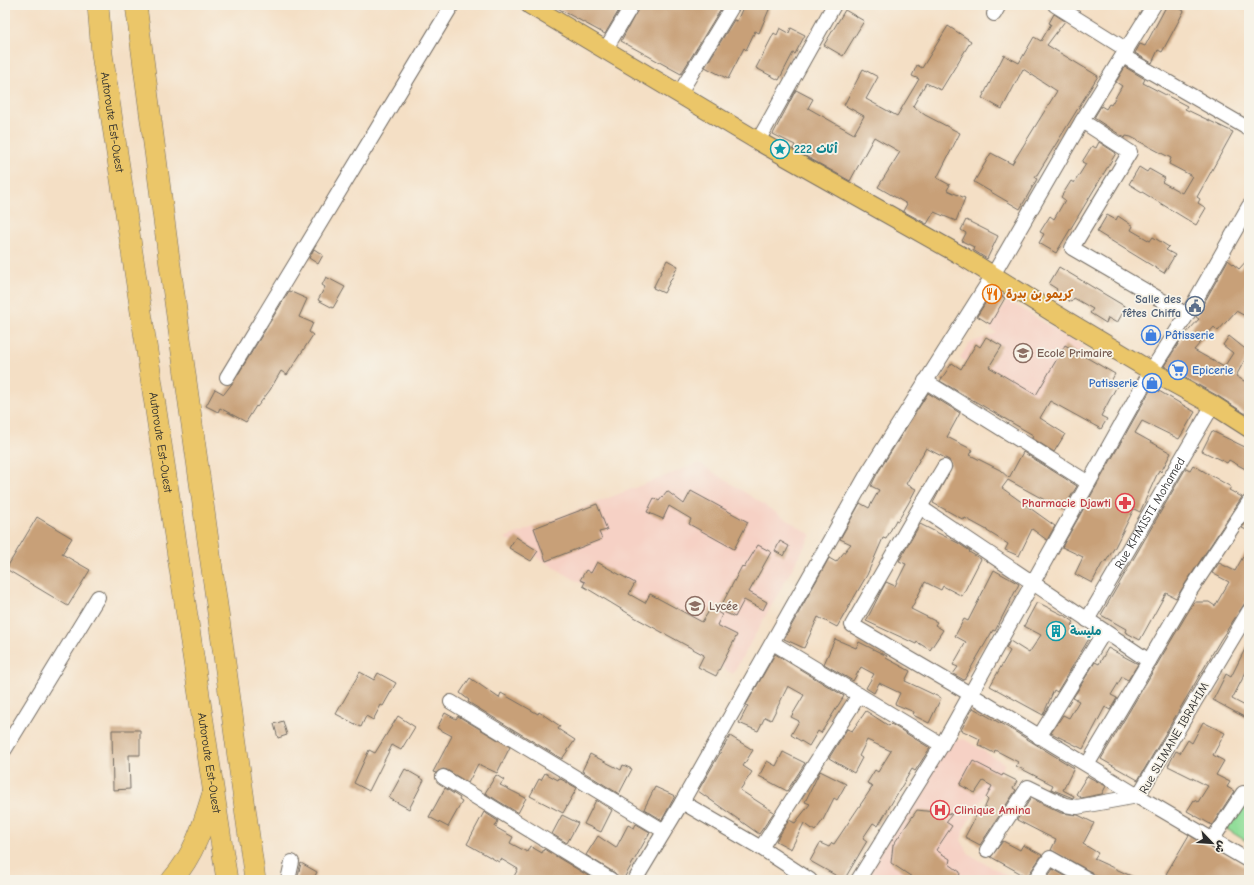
<svg xmlns="http://www.w3.org/2000/svg" width="1254" height="885" font-family="'Comic Neue','Playpen Sans Arabic',sans-serif">
<style>
.built{fill:#f6d1c5}
.green{fill:#92de9a;stroke:#5e8462}
.building{fill:#c8a078}
.lines{fill:none;stroke-linecap:round;stroke-linejoin:round}
.minor-casing{stroke:#716a61;stroke-width:16}
.major-casing{stroke:#716a61;stroke-width:20}
.highway-casing{stroke:#716a61;stroke-width:22}
.minor{stroke:#fff;stroke-width:14}
.major{stroke:#ebc669;stroke-width:18}
.highway{stroke:#ebc669;stroke-width:21}
.labels{text-anchor:middle;dominant-baseline:central;stroke-width:3.5;stroke-linejoin:round;paint-order:stroke}
.street-label{font-size:12px;fill:#2b2b2b;stroke:#f7f3e8}
.culture-label{font-size:12px;font-weight:bold;fill:#0d838f;stroke:#f7f3e8;text-anchor:start}
.food-label{font-size:12px;font-weight:bold;fill:#c56008;stroke:#f7f3e8;text-anchor:start}
.service-label{font-size:12px;font-weight:bold;fill:#4e5e75;stroke:#f7f3e8;text-anchor:end}
.shop-label{font-size:12px;font-weight:bold;fill:#366cbe;stroke:#f7f3e8;text-anchor:start}
.education-label{font-size:12px;font-weight:bold;fill:#785e54;stroke:#f7f3e8;text-anchor:start}
.health-label{font-size:12px;font-weight:bold;fill:#be3a42;stroke:#f7f3e8;text-anchor:end}
</style>
<rect width="100%" height="100%" fill="#f7f3e8"/>
<filter id="ink" filterUnits="userSpaceOnUse"><feTurbulence type="fractalNoise" baseFrequency=".025" numOctaves="2"/><feDisplacementMap in="SourceGraphic" scale="8" xChannelSelector="R" yChannelSelector="G"/><feConvolveMatrix kernelMatrix="1 2 1 2 8 2 1 2 1" color-interpolation-filters="sRGB"/></filter>
<filter id="wash" filterUnits="userSpaceOnUse"><feTurbulence type="fractalNoise" baseFrequency=".012" numOctaves="4" result="noise"/><feDisplacementMap in="SourceGraphic" scale="16" xChannelSelector="R" yChannelSelector="G"/><feGaussianBlur stdDeviation="0.9" result="paint"/><feColorMatrix in="noise" values="0 0 0 0 0 0 0 0 0 0 0 0 0 0 0 0 0 1.4 0 .05"/><feComposite in="paint" operator="in"/></filter>
<g filter="url(#wash)">
<rect width="100%" height="100%" fill="#f4dfc5"/>
<g class="built">
<path d="M1007 300 1085 347 1055 397 1035 405 960 358 969 343 997 333 990 329Z"/>
<path d="M699 463 811 535 733 674 505 538Z"/>
<path d="M964 739 1005 764 966 825 961 840 969 854 1014 880H869L864 875 951 741Z"/>
</g>
<path class="green" d="M1243 798 1249 802V843L1225 828Z"/>
<g id="blocks">
<g class="building">
<path d="M552 5H622L605 34Z"/>
<path d="M640 5H723L681 74 621 41Z"/>
<path d="M744 5H771L759 33 755 31 746 50 744 48 728 79 705 67 734 20 737 21Z"/>
<path d="M1167 5H1174L1184 11 1162 52 1158 50 1152 63 1135 53 1140 44 1145 46Z"/>
<path d="M845 10 864 21 843 56 824 45Z"/>
<path d="M1054 14 1065 21 1047 45 1098 76 1035 178 1037 179 1020 209 974 182 991 153 1012 164 1057 91 1023 69 1002 109 982 98 1004 55 1019 63 1034 37 1041 41 1051 24 1049 23Z"/>
<path d="M948 26 971 41 941 90 926 83 913 106 925 115 960 133 937 178 950 185 947 190 965 198 956 221 934 212 927 224 903 211 907 204 878 187 900 152 874 137 850 181 793 149 795 145 773 134 796 90 813 99 808 108 854 134 864 116 844 105 863 69 878 77 866 99 897 116 919 79 912 76 917 65 922 68Z"/>
<path d="M780 28 789 33 791 28 805 35 795 54 793 53 779 80 756 68 774 33 777 35Z"/>
<path d="M1125 67 1145 79 1143 83 1187 106 1185 109 1233 132 1197 197 1200 199 1198 203 1206 208 1196 225 1129 184 1139 167 1147 172 1149 169 1165 178 1162 182 1182 193 1192 176 1169 164 1171 158 1163 154 1131 137 1126 136 1125 138 1094 118 1101 106 1106 109 1109 104 1111 105 1122 86 1116 82Z"/>
<path d="M1099 142 1116 153 1056 253 1039 243 1044 234 1040 232 1050 216 1054 219 1065 200 1061 197 1071 181 1074 183 1086 164 1082 162 1092 146 1096 148Z"/>
<path d="M1107 215 1116 220 1118 216 1133 226 1131 230 1150 241 1153 237 1169 247 1166 250 1175 255 1164 273 1097 232Z"/>
<path d="M966 220 998 236 987 259 973 250 974 247 962 241 966 233 961 230Z"/>
<path d="M314 249 323 255 318 264 309 258Z"/>
<path d="M1249 258V318L1236 311 1218 331 1214 327 1194 350 1224 367 1233 353 1223 345 1229 336 1249 352 1236 376 1249 384V416L1218 396 1164 366 1182 338 1199 319 1196 317 1228 260 1239 269Z"/>
<path d="M667 260 678 266 664 293 653 288Z"/>
<path d="M1059 267 1126 307 1117 323 1108 318 1106 323 1090 313 1093 309 1074 298 1071 302 1055 293 1057 289 1049 284Z"/>
<path d="M326 277 345 287 333 308 318 300 325 287 322 285Z"/>
<path d="M289 291 307 299 299 317 313 323 309 332 313 335 287 375 281 371 270 390 257 407 256 406 246 422 220 408 218 412 206 406 215 389 224 394 234 381Z"/>
<path d="M993 291 1005 298 990 324 977 316Z"/>
<path d="M986 337 1002 346 989 367 1036 395 1065 345 1115 374 1111 381 1118 384 1101 416 1107 419 1101 429 1050 401 1040 418 1065 434 1054 452 1032 438 1033 435 940 381 952 363 961 369 976 344 980 347Z"/>
<path d="M1152 387 1195 412 1179 439 1142 421 1135 433 1171 453 1161 472 1159 470 1140 512 1134 509 1115 547 1105 563 1103 562 1092 583 1075 574 1083 557 1062 547Z"/>
<path d="M928 393 960 413 947 437 973 450 970 455 1000 470 1009 478 1023 452 1077 486 1063 510 1008 480 1002 488 1055 526 1047 540 1032 529 1019 556 1005 550 1008 544 987 531V530L965 518 964 520 933 503 952 467 949 460 926 448 906 484 916 489 908 504 898 521 896 520 886 539 883 538 867 575 837 627 818 617 804 648 784 639 829 558 836 562 851 544 840 539 860 503 869 508 879 490 871 486 877 474Z"/>
<path d="M1212 431 1249 449V471L1229 460 1227 463 1202 451Z"/>
<path d="M1193 465 1231 487 1229 490 1242 497 1176 598 1166 593 1140 640 1125 632 1126 629 1101 615 1186 468 1190 470Z"/>
<path d="M667 491 684 504 691 491 748 522 734 549 689 524 691 519 669 506 663 519 647 512 654 498 659 501Z"/>
<path d="M597 504 607 530 599 532 602 539 546 561 534 528Z"/>
<path d="M37 517 72 538 62 554 90 570 68 606 6 569Z"/>
<path d="M1249 517V531L1242 528Z"/>
<path d="M920 524 958 543 970 551 969 552 981 559 962 596 943 586 941 590 925 582 911 609 937 622 935 625 943 630 930 650 917 642 916 644 866 621 886 582 895 586 906 564 899 561Z"/>
<path d="M516 537 538 551 531 561 509 548Z"/>
<path d="M780 541 789 546 784 556 775 551Z"/>
<path d="M758 545 771 552 749 592 767 602 763 610 744 600 735 617 719 610 742 566 744 568Z"/>
<path d="M1249 546V597L1221 639 1138 780 1101 759 1194 602H1209L1215 606 1229 582 1212 573 1219 563 1235 571Z"/>
<path d="M597 562 635 583 629 594 645 603 650 594 702 622 711 608 722 615 717 625 737 635 716 676 698 667 704 655 636 618 583 586 585 582 580 580 586 570 591 573Z"/>
<path d="M994 570 1019 584 995 631 993 630 964 680 953 674 958 667 953 665 966 642 955 636 964 619 968 621Z"/>
<path d="M1037 602 1067 617 1074 622 1071 626 1090 637 1057 692 1054 690 1043 715 990 686 1010 651 1006 648 1010 641 1029 653 1041 635 1024 626Z"/>
<path d="M835 639 856 648 859 642 887 656 886 658 910 671 905 681 941 698 929 723 913 715 914 712 895 704 900 693 879 683 874 693 866 688 874 674 861 667 853 681 824 664Z"/>
<path d="M1249 641V673L1246 672 1232 699 1249 708 1246 718 1213 700 1226 674 1231 677Z"/>
<path d="M1108 648 1138 664 1128 680 1122 677 1111 695 1117 698 1110 710 1105 707 1083 749 1051 733 1063 715 1069 718 1079 701 1073 698 1095 662 1099 664Z"/>
<path d="M775 654 844 696 821 733 818 731 809 746 791 735 799 721 791 717 804 695 788 686 771 720 765 717 758 731 739 723 748 706 746 705Z"/>
<path d="M360 672 374 680 378 673 396 683 383 706 381 705 373 720 366 716 361 727 336 714Z"/>
<path d="M470 678 499 698 501 693 538 714 539 712 560 726 558 729 575 740 562 759 468 702 469 700 460 693Z"/>
<path d="M973 708 1014 731 1074 768 1063 790 1074 796 1073 798 1051 789 1053 785 1016 766 1018 762 995 750 994 753 978 745 980 739 961 730Z"/>
<path d="M866 711 889 726 891 724 930 748 915 771 912 769 878 826 873 823 863 838 867 841 844 880 810 861 820 843 829 847 832 843 834 844 873 786 867 783 875 770 878 772 891 751 867 740 859 756 862 758 854 773 829 758 847 729 852 731Z"/>
<path d="M445 713 456 719 458 716 510 747 497 773 478 764 468 783 447 770 443 769 436 773 433 772 452 736 437 728Z"/>
<path d="M398 716 415 727 401 750 392 745 369 791 354 783 369 750 375 753Z"/>
<path d="M283 721 287 735 278 738 274 724Z"/>
<path d="M1203 722 1225 733 1213 755 1224 761 1216 775 1230 782 1227 787 1234 791 1212 825 1187 811 1194 800 1198 802 1208 786 1168 766 1176 751 1180 753 1188 740 1192 743Z"/>
<path d="M112 730H140V755H129L130 789 113 790Z"/>
<path d="M730 736 753 750 743 766 752 772 740 790 774 812 759 834 698 791Z"/>
<path d="M783 752 805 763 787 791 759 776 767 761 776 766Z"/>
<path d="M590 754 621 770 623 765 632 769 619 794 582 771Z"/>
<path d="M973 761 1002 776 1003 774 1017 781 1013 788 1016 790 980 845 965 837 977 814 981 816 988 800 986 798 992 786 983 781 975 793 960 785Z"/>
<path d="M405 769 424 780 409 809 389 798Z"/>
<path d="M820 771 846 784 837 800 834 798 823 820 815 831 804 823 791 849 776 841 789 820 795 823 810 804 805 802Z"/>
<path d="M545 773 558 780 559 778 577 788 563 813 530 796 539 779 541 780Z"/>
<path d="M496 775 504 780 500 785 526 798 518 813 485 793Z"/>
<path d="M1087 776 1106 786 1102 794 1081 798 1076 794Z"/>
<path d="M655 787 675 796 662 820 644 809Z"/>
<path d="M445 788 460 798 459 800 462 802 448 827 429 817Z"/>
<path d="M1031 798 1061 813 1078 815 1094 823 1083 844 1098 853 1094 859 1140 880H1097L1093 873 1051 850 1056 840 1017 820Z"/>
<path d="M596 800 612 810 601 832 584 824Z"/>
<path d="M917 810 952 814 946 822 952 826 936 850 950 859 949 864 960 872 959 880H912V877L891 863 893 845Z"/>
<path d="M484 812 498 821 495 827 513 837 510 843 527 852 530 846 542 853 544 849 595 880H512L518 869 501 859 499 862 467 844Z"/>
<path d="M562 815 578 823 567 843 552 834Z"/>
<path d="M636 824 650 832 623 880H619L615 873 586 855 598 836 616 848 628 825 634 828Z"/>
<path d="M1189 835 1249 869V880H1177L1166 874Z"/>
<path d="M1003 841 1020 850 1023 845 1042 855 1027 877 991 857Z"/>
<path d="M301 863 317 872 313 880H297Z"/>
<path d="M1053 869 1072 880H1045Z"/>
</g>
</g>
</g>
<g filter="url(#ink)">
<use href="#blocks" fill-opacity="0" stroke="#716a61" stroke-width="1"/>
<g class="lines">
<defs>
<g id="minor">
<path d="M1055 5 1127 50"/>
<path d="M994 14 999 5"/>
<path d="M605 50 632 5"/>
<path d="M1123 56 1249 129"/>
<path d="M679 94 733 5"/>
<path d="M1082 121 1130 152 1072 248 1187 315"/>
<path d="M758 141 834 5"/>
<path d="M227 377 452 5"/>
<path d="M925 381 1087 482"/>
<path d="M920 507 944 467"/>
<path d="M1249 611 1138 796 1249 861"/>
<path id="s1" d="M1087 620 1213 405"/>
<path d="M773 643 942 745"/>
<path d="M1149 661 1190 591 1249 502"/>
<path d="M451 702 664 831"/>
<path d="M1039 737 1104 632"/>
<path d="M5 749 98 597"/>
<path d="M1087 765 1149 661 920 507 852 625 970 694 1138 796"/>
<path d="M443 777 611 880"/>
<path d="M682 802 761 848 810 880"/>
<path d="M1212 840 1243 793 1249 797"/>
<path d="M761 848 859 695"/>
<path d="M987 850 1028 787 1065 805 1077 807 1138 796"/>
<path d="M288 880 292 862"/>
<path d="M635 880 682 802 869 471 993 275 1082 121 1154 5"/>
<path d="M858 880 942 745 1151 371 1187 315 1249 206"/>
<path d="M1035 880 1050 858 1089 880"/>
</g>
<path id="major" d="M530 5 758 141 962 256 1052 312 1151 371 1213 405 1249 428"/>
<g id="highway">
<path id="s2" d="M98 5 102 54 227 880"/>
<path d="M136 5 168 251 255 880"/>
<path d="M172 880C194 855 203 826 212 796"/>
</g>
</defs>
<use href="#minor" class="minor-casing"/>
<use href="#major" class="major-casing"/>
<use href="#highway" class="highway-casing"/>
<use href="#minor" class="minor"/>
<use href="#major" class="major"/>
<use href="#highway" class="highway"/>
</g>
</g>
<defs>
<symbol id="sight-ring" viewBox="-11 -11 22 22"><circle r="9.5" fill="#f7f3e8" stroke="#0f9aa8" stroke-width="1.5"/><path d="M0-6L1.8-2.2L6-1.7L2.9 1.2L3.7 5.4L0 3.3L-3.7 5.4L-2.9 1.2L-6-1.7L-1.8-2.2Z" fill="#0f9aa8"/></symbol>
<symbol id="restaurant-ring" viewBox="-11 -11 22 22"><circle r="9.5" fill="#f7f3e8" stroke="#e8710a" stroke-width="1.5"/><path d="M-5-6h1v4h1v-4h1v4h1v-4h1v5L-1.5 .5V6h-2V.5L-5-1ZM5-6V6H3V1.5H1.5Q1.5-4 5-6Z" fill="#e8710a"/></symbol>
<symbol id="civic-ring" viewBox="-11 -11 22 22"><circle r="9.5" fill="#f7f3e8" stroke="#5c6f8a" stroke-width="1.5"/><path d="M-.6-6.5H3V-4.5H.6V-3L4-1V1h2V6H-6V1h2V-1L-.6-3ZM-1.2 2.5V6h2.4V2.5Z" fill="#5c6f8a"/></symbol>
<symbol id="shop-ring" viewBox="-11 -11 22 22"><circle r="9.5" fill="#f7f3e8" stroke="#3f7fe0" stroke-width="1.5"/><path d="M-5-2.5h2.3a2.7 3.5 0 0 1 5.4 0H5L5.5 6h-11ZM-1.5-2.5h3a1.5 2.3 0 0 0-3 0Z" fill="#3f7fe0"/></symbol>
<symbol id="school-ring" viewBox="-11 -11 22 22"><circle r="9.5" fill="#f7f3e8" stroke="#8d6e63" stroke-width="1.5"/><path d="M0-5L7-2L0 1L-7-2ZM-4 1L0 2.5L4 1V4Q0 6-4 4Z" fill="#8d6e63"/></symbol>
<symbol id="supermarket-ring" viewBox="-11 -11 22 22"><circle r="9.5" fill="#f7f3e8" stroke="#3f7fe0" stroke-width="1.5"/><path d="M-6-5.5h2.5l.6 2H6L4.5 2H-2.5L-4.4-4H-6ZM-1.5 3.2a1.3 1.3 0 1 0 .1 0ZM3 3.2a1.3 1.3 0 1 0 .1 0Z" fill="#3f7fe0"/></symbol>
<symbol id="pharmacy-ring" viewBox="-11 -11 22 22"><circle r="9.5" fill="#f7f3e8" stroke="#e0444e" stroke-width="1.5"/><path d="M-2-6h4v4h4v4h-4v4h-4v-4h-4v-4h4Z" fill="#e0444e"/></symbol>
<symbol id="building-ring" viewBox="-11 -11 22 22"><circle r="9.5" fill="#f7f3e8" stroke="#0f9aa8" stroke-width="1.5"/><path d="M-4-6H4V6H1V3H-1V6H-4ZM-2.5-4.3h1.7v1.8h-1.7ZM.8-4.3h1.7v1.8H.8ZM-2.5-1h1.7V.8h-1.7ZM.8-1h1.7V.8H.8Z" fill="#0f9aa8"/></symbol>
<symbol id="hospital-ring" viewBox="-11 -11 22 22"><circle r="9.5" fill="#f7f3e8" stroke="#e0444e" stroke-width="1.5"/><path d="M-5-5h3v3.5h4V-5h3V5h-3V1.5h-4V5h-3Z" fill="#e0444e"/></symbol>
</defs>
<g fill-rule="evenodd">
<use href="#sight-ring" x="769" y="138" width="22" height="22"/>
<use href="#restaurant-ring" x="981" y="283" width="22" height="22"/>
<use href="#civic-ring" x="1184" y="295" width="22" height="22"/>
<use href="#shop-ring" x="1140" y="324" width="22" height="22"/>
<use href="#school-ring" x="1012" y="342" width="22" height="22"/>
<use href="#supermarket-ring" x="1167" y="359" width="22" height="22"/>
<use href="#shop-ring" x="1141" y="372" width="22" height="22"/>
<use href="#pharmacy-ring" x="1114" y="492" width="22" height="22"/>
<use href="#school-ring" x="684" y="595" width="22" height="22"/>
<use href="#building-ring" x="1045" y="620" width="22" height="22"/>
<use href="#hospital-ring" x="929" y="799" width="22" height="22"/>
</g>
<g class="labels">
<g class="street-label">
<text stroke="none"><textPath href="#s2" startOffset="118">Autoroute Est-Ouest</textPath></text>
<text stroke="none"><textPath href="#s2" startOffset="442">Autoroute Est-Ouest</textPath></text>
<text stroke="none"><textPath href="#s1" startOffset="124">Rue KHMISTI Mohamed</textPath></text>
<text transform="translate(1174 738) rotate(-60)">Rue SLIMANE IBRAHIM</text>
<text stroke="none"><textPath href="#s2" startOffset="766">Autoroute Est-Ouest</textPath></text>
</g>
<g class="culture-label">
<text x="794" y="149">أثاث 222</text>
<text x="1070" y="631">مليسة</text>
</g>
<g class="food-label">
<text x="1006" y="294">كريمو بن بدرة</text>
</g>
<g class="service-label">
<text x="1181" y="299">Salle des<tspan x="1181" dy="14">fêtes Chiffa</tspan></text>
</g>
<g class="shop-label">
<text x="1165" y="335">Pâtisserie</text>
<text x="1192" y="370">Epicerie</text>
<text x="1138" y="383" text-anchor="end">Patisserie</text>
</g>
<g class="education-label">
<text x="1037" y="353">Ecole Primaire</text>
<text x="709" y="606">Lycée</text>
</g>
<g class="health-label">
<text x="1111" y="503">Pharmacie Djawti</text>
<text x="954" y="810" text-anchor="start">Clinique Amina</text>
</g>
</g>
<rect width="1254" height="885" fill="none" stroke="#f7f3e8" stroke-width="20"/>
<g transform="translate(1212 843) rotate(115)" stroke="#f7f3e8" stroke-width="3" paint-order="stroke">
<path d="M0-3L7 15L0 10L-7 15Z" fill="#2b2b2b"/>
<text y="-6" font-size="11" font-weight="bold" text-anchor="middle" fill="#2b2b2b">ش</text>
</g>
</svg>
